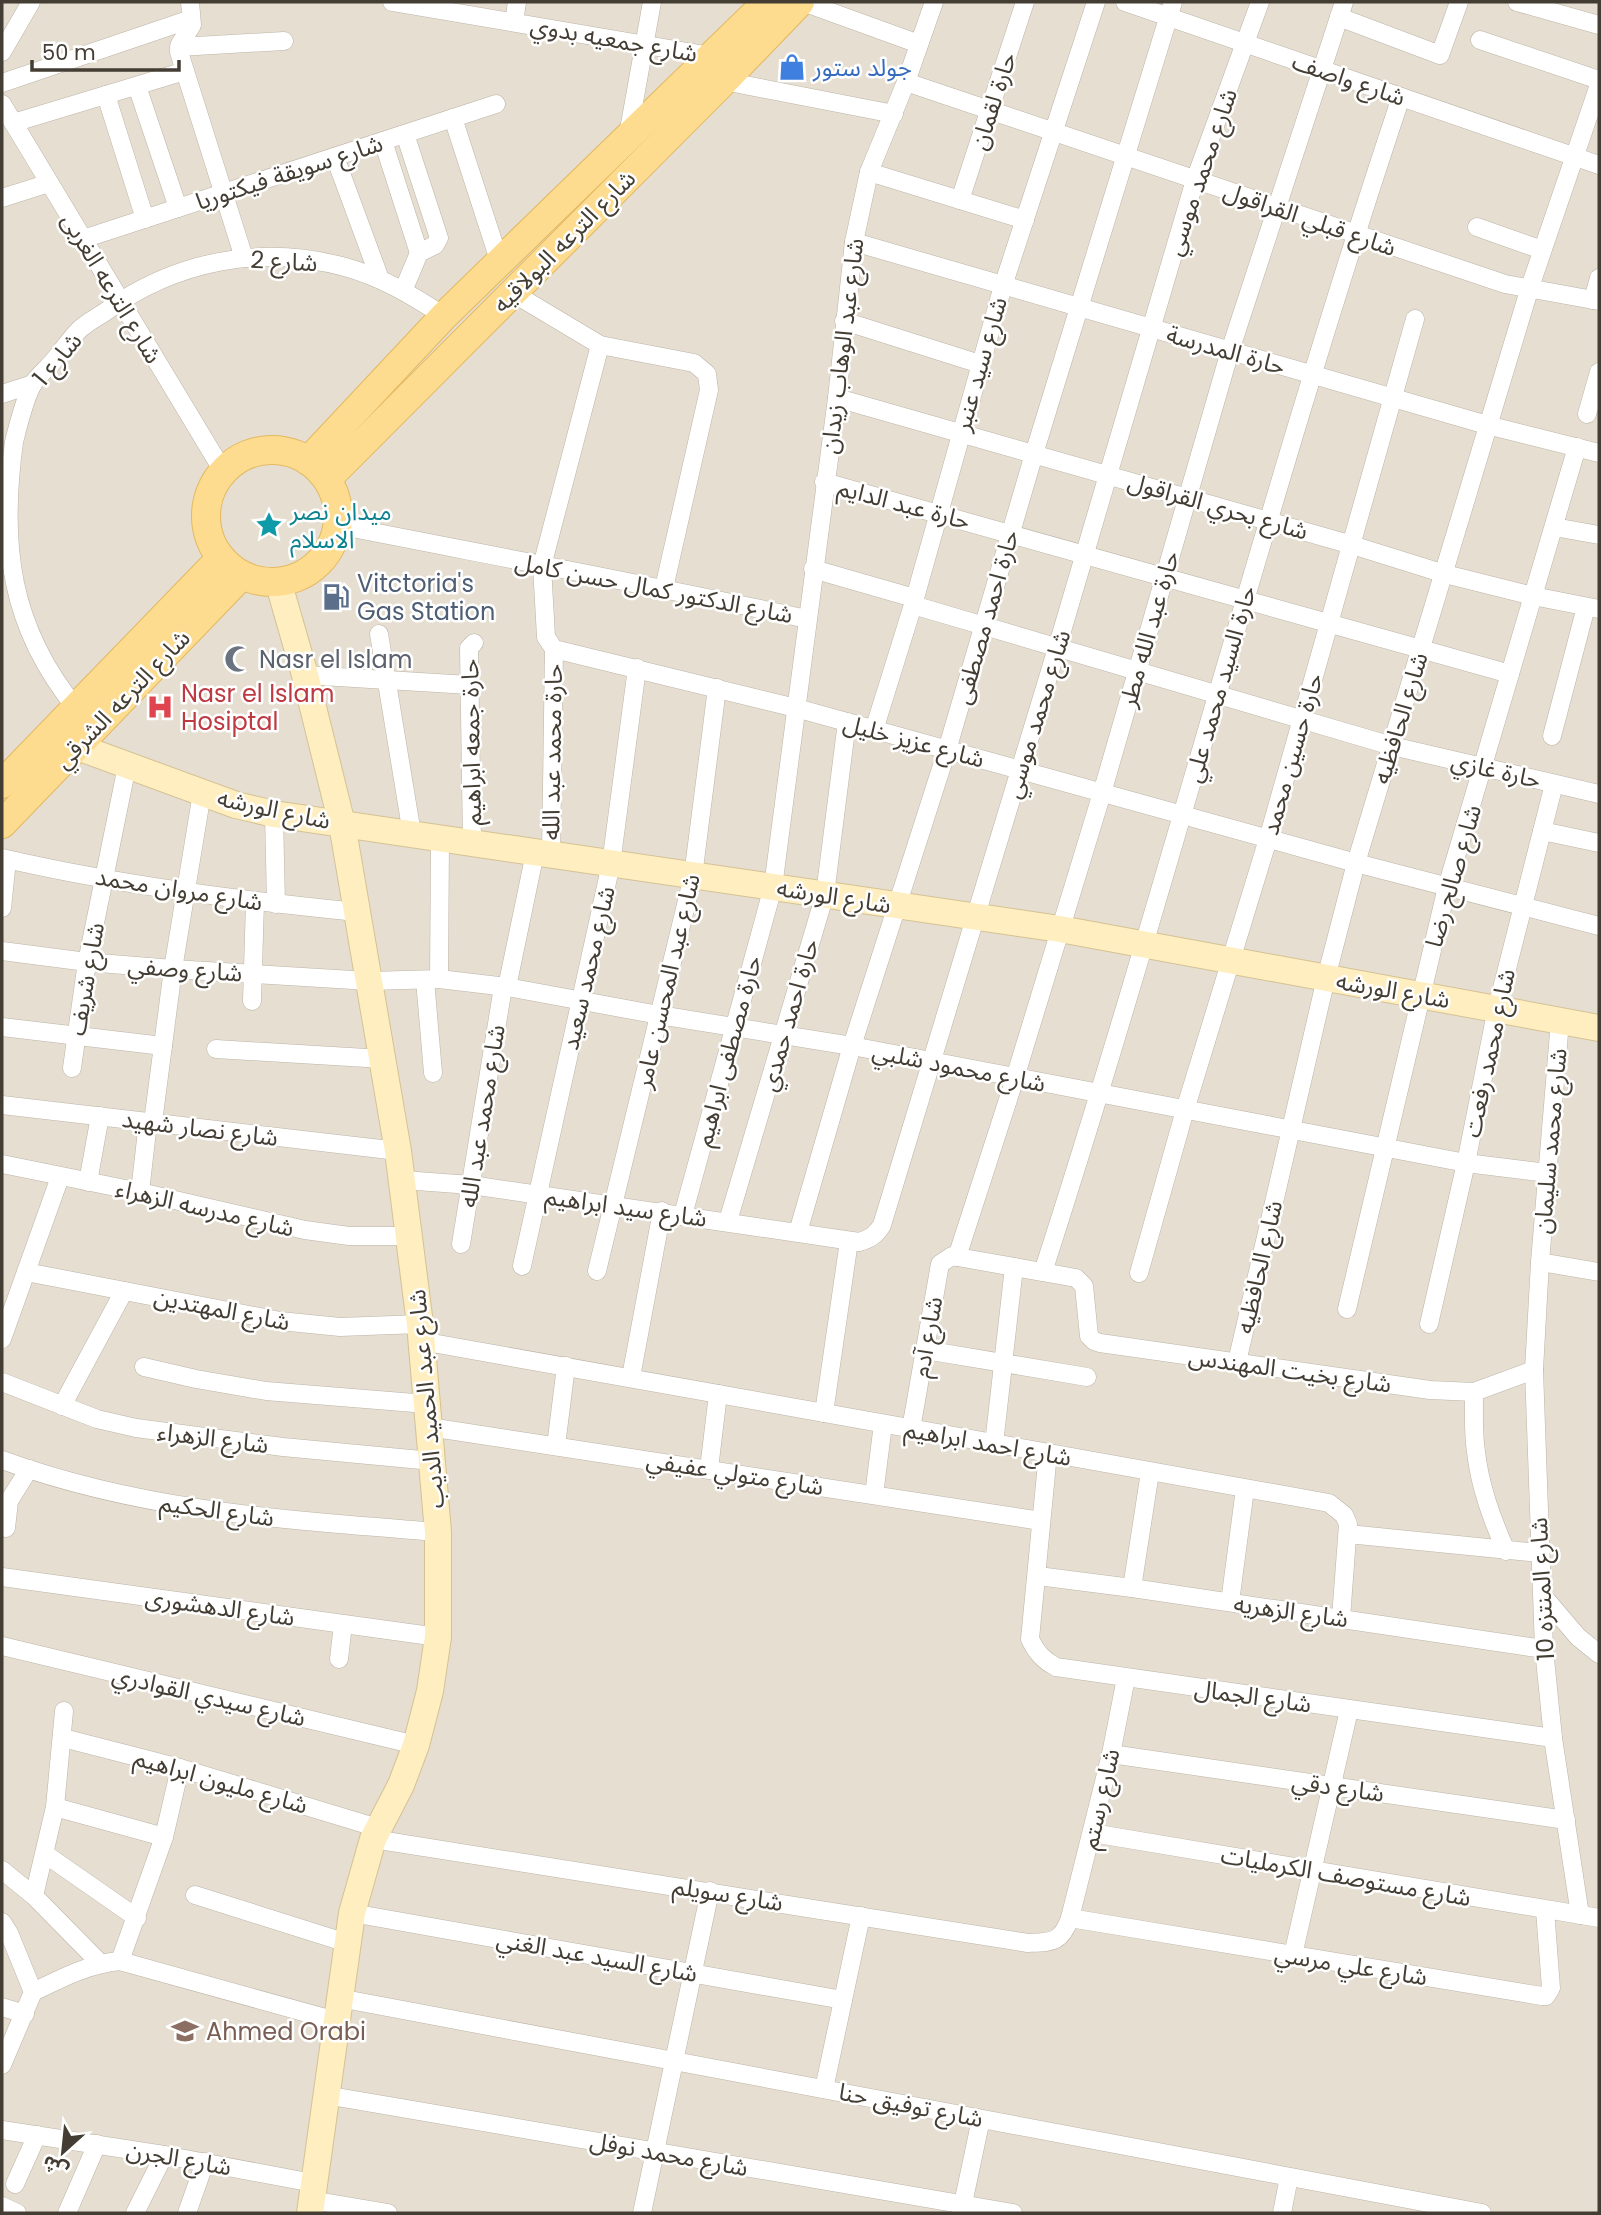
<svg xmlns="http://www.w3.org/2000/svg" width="1601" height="2215" font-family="Poppins,'Noto Sans Arabic',sans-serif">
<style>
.residential{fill:#e5ded1}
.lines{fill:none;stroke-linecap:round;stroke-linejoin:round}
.street-casing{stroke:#bdb4a6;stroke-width:19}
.secondary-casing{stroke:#d5c294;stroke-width:28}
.primary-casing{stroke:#e3b860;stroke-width:30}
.street{stroke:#fff;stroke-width:18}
.secondary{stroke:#feeec0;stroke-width:26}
.primary{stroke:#fedc8f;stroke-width:28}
.labels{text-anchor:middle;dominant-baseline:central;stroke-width:5;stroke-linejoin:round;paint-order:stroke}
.street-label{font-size:24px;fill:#433d33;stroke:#fff}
.shop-label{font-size:24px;fill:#366cbe;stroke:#fff;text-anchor:start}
.culture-label{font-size:24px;fill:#0d838f;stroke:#fff;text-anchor:start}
.service-label{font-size:24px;fill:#4e5e75;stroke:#fff;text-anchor:start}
.worship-label{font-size:24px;fill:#5b616d;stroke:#fff;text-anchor:start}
.health-label{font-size:24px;fill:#be3a42;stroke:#fff;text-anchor:start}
.education-label{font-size:24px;fill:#785e54;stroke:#fff;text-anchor:start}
</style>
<rect width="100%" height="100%" fill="#f1ede3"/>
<rect class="residential" x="2" y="2" width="1597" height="2211"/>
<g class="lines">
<defs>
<g id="street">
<path d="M190 2 192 25 180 44 179 52 244 258"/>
<path d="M392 2 711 56"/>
<path d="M803 2 919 44"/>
<path d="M1125 2 1599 165"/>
<path d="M1517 2 1599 25"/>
<path d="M1339 17 1440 55 1459 2"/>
<path d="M514 22 517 2"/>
<path d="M1480 40 1599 80"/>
<path d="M179 47 284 41"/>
<path d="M2 52 31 2"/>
<path d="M724 81 894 114"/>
<path d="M906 82 1505 284 1599 301"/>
<path d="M2 83 191 19"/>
<path d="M137 86 178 208"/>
<path d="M106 95 145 219"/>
<path d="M2 104 223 471"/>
<path d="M453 118 500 263"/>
<path d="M13 123 185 71"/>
<path d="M628 135 652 2"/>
<path d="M383 141 419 253"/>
<path d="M335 157 380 279"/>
<path d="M869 172 1025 220"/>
<path d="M2 198 49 183"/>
<path d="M960 200 1025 2"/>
<path d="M1477 227 1542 250"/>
<path d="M83 239 496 104"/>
<path d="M854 242 1487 425 1599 453"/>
<path d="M403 291 419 253 435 245 439 238 405 134"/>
<path d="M513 293 600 345 694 363 707 374 709 390 664 588"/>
<path d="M1593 300 1599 278"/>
<path d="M844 321 980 364"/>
<path d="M600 345 542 566 546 637 554 649 796 708 1356 863 1599 926"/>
<path d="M2 394 33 384"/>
<path d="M837 398 1352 545 1445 574 1533 596 1599 609"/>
<path d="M1587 414 1599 372"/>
<path d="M824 482 1510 674"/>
<path d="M337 525C494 556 651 585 807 619"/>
<path d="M1554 527 1599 535"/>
<path d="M813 569 914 598"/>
<path d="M913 605 1392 746 1599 794"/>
<path d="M379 634 412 834"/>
<path d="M305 675 469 685"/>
<path d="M76 708C10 627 0 545 14 442 18 426 25 396 34 382 40 374 49 367 55 359 63 350 70 339 79 330 86 323 96 318 105 312 175 261 261 244 345 267 382 277 413 296 444 316"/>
<path d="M874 730 913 605 1003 286 1096 2"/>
<path d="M1552 736 1586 607"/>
<path d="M274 814 276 904"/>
<path d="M1542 831 1599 843"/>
<path d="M472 843 469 648 474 643"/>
<path d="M551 855 554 649"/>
<path d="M2 858C119 885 238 900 357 912"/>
<path d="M2 908 7 860"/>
<path d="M2 951 87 962 173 969 369 981 439 979 507 987 659 1015 852 1046 1466 1163 1547 1173"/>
<path d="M439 979 440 839"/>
<path d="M425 980 433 1073"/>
<path d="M507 987 535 853"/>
<path d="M252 1001 255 902"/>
<path d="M1560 1021 1540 1262 1534 1370 1544 1649 1553 1738 1580 1915"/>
<path d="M2 1027 163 1046"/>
<path d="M216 1049 383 1059"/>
<path d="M72 1068 87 962 127 766"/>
<path d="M2 1105 398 1151"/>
<path d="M153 1122 173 969 202 793"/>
<path d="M2 1164 140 1192 305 1230 349 1236H410"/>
<path d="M403 1180 471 1185 859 1242C870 1239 876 1235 882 1225L1057 648 1195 180 1260 2"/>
<path d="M88 1182 100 1116"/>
<path d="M140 1192 148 1122"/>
<path d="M683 1215 773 887 837 398 854 242 869 172 906 82 934 2"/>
<path d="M728 1221 825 894 847 722"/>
<path d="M798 1232 852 1046 947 750 1034 454 1173 2"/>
<path d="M461 1244 503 987"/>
<path d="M957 1257 1015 1078 1102 793 1230 351 1344 2"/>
<path d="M1540 1262 1599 1272"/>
<path d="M522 1266 611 864 637 668"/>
<path d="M597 1271 693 876 717 688"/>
<path d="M26 1272 280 1321 340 1327 420 1324"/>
<path d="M1043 1272C1169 882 1271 485 1401 97"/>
<path d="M1139 1273 1185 1110 1268 839 1415 319"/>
<path d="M1347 1309 1447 887 1577 447"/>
<path d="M1429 1324 1466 1163 1497 1008 1554 784"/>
<path d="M2 1339 60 1177"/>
<path d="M421 1341 1329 1503 1344 1515 1348 1524 1341 1618"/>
<path d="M925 1350 1087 1377"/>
<path d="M1237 1362 1326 978 1356 863 1530 287 1599 85"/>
<path d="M144 1367 196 1379 266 1391 427 1404"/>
<path d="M631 1377 662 1211"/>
<path d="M2 1382 97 1419 136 1428 283 1447 432 1461"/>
<path d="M1474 1392C1474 1412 1473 1433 1476 1452 1480 1487 1492 1519 1506 1551"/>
<path d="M62 1406 124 1291"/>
<path d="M824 1413 849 1241"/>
<path d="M429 1427 1041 1521"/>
<path d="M911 1429 940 1264 952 1256 1076 1278 1084 1286 1089 1336 1094 1341 1100 1343 1430 1390 1474 1392 1534 1370"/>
<path d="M994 1444 1014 1267"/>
<path d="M556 1446 566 1366"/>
<path d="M1048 1453 1030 1639C1036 1652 1043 1660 1056 1667L1553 1738"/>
<path d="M2 1460C145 1512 288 1520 438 1532"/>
<path d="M709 1469 718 1394"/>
<path d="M874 1495 883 1424"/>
<path d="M6 1528 9 1501 29 1469"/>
<path d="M1348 1534 1539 1553"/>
<path d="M1038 1576 1132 1588 1544 1649"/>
<path d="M2 1577 438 1637"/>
<path d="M1132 1588 1150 1472"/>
<path d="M1543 1596 1578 1637 1599 1654"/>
<path d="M1230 1602 1245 1489"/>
<path d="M2 1646 416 1745"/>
<path d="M339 1659 343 1624"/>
<path d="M63 1738 180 1768 378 1828"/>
<path d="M1111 1754 1566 1820"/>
<path d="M55 1807 164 1837"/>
<path d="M1092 1833 1599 1918"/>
<path d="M373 1839 1028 1943C1052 1942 1061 1943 1070 1918L1111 1754 1126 1678"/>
<path d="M45 1854 137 1918"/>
<path d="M2 1870 34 1896 100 1963"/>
<path d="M195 1895 347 1943"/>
<path d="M34 1896 55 1807 64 1711"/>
<path d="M352 1913 843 2000"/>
<path d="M1070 1918 1542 1996H1546L1551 1988 1545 1910"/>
<path d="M2 1922 9 1933 33 1992 2 2065"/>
<path d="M1293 1955 1349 1710"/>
<path d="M120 1961 164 1837 180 1768"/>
<path d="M33 1992C62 1978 88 1964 120 1961L336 2021"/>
<path d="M339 1998 1482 2213"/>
<path d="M2 2007 25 2014"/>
<path d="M824 2089 861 1916"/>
<path d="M325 2095 1013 2213"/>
<path d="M2 2130 164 2155 313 2183"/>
<path d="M15 2184 37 2135"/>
<path d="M311 2200 388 2213"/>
<path d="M2 2206 17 2213"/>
<path d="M67 2213 97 2144"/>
<path d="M135 2213 164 2155"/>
<path d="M187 2213 205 2162"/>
<path d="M642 2213 710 1891"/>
<path d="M961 2213 981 2119"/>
<path d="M1282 2213 1289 2177"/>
</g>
<g id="secondary">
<path d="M278 581 305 675 342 824 398 1151 420 1324 438 1532V1637L430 1691 416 1745 401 1785 373 1839 352 1913 310 2213"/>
<path d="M75 746 236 805 274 814 1060 929 1599 1028"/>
</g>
<g id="primary">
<circle cx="272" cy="516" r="66"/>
<path d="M308 461 444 316 767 2"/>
<path d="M327 479 724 81 800 2"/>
<path d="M2 784 221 558"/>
<path d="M2 824 242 575"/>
</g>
</defs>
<use href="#street" class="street-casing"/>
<use href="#secondary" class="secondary-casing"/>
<use href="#primary" class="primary-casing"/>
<use href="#street" class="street"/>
<use href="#secondary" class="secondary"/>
<use href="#primary" class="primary"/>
</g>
<defs>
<symbol id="shop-bare" viewBox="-9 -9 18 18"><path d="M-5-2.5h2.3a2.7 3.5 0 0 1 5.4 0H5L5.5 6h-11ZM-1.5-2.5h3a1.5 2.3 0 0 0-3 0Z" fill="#3f7fe0" stroke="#fff" stroke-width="2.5" paint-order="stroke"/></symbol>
<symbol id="sight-bare" viewBox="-9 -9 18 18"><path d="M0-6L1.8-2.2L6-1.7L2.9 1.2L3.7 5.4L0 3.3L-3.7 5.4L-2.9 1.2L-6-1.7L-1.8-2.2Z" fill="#0f9aa8" stroke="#fff" stroke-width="2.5" paint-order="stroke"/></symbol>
<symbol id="fuel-bare" viewBox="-9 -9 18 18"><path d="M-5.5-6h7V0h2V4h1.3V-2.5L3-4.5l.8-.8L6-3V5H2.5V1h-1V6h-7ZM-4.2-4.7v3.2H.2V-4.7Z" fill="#5c6f8a" stroke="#fff" stroke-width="2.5" paint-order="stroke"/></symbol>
<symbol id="mosque-bare" viewBox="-9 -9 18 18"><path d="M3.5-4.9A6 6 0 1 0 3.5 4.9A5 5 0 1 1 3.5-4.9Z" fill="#6b7280" stroke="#fff" stroke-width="2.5" paint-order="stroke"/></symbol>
<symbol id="hospital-bare" viewBox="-9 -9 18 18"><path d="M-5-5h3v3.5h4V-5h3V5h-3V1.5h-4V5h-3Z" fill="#e0444e" stroke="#fff" stroke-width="2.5" paint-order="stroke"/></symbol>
<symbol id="school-bare" viewBox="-9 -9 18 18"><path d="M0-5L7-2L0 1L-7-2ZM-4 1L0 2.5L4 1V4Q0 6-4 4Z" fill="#8d6e63" stroke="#fff" stroke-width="2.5" paint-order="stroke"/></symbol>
</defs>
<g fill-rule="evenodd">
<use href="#shop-bare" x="773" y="48" width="38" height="38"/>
<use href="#sight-bare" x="250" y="506" width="38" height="38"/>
<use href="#fuel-bare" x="317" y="578" width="38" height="38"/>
<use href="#mosque-bare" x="219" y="640" width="38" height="38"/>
<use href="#hospital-bare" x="141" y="688" width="38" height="38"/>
<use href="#school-bare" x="166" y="2012" width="38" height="38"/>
</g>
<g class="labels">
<g class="street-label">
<text transform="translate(614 39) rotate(10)">شارع جمعيه بدوي</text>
<text transform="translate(1349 79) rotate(19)">شارع واصف</text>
<text transform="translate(993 101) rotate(-72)">حارة لقمان</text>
<text transform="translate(289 172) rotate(-18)">شارع سويقة فيكتوريا</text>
<text transform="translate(1201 172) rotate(-71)">شارع محمد موسي</text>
<text transform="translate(1310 219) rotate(19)">شارع قبلي القراقول</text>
<text transform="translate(564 241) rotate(-45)">شارع الترعه البولاقيه</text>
<text transform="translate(284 261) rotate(3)">شارع 2</text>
<text transform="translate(112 288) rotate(59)">شارع الترعه الغربى</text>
<text transform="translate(842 346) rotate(-83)">شارع عبد الوهاب زيدان</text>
<text transform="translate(1226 350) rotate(16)">حارة المدرسة</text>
<text transform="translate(57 359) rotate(-50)">شارع 1</text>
<text transform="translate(980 364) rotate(-74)">شارع سيد عنبر</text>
<text transform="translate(904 504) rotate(15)">حارة عبد الدايم</text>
<text transform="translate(1218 506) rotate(16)">شارع بحري القراقول</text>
<text transform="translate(654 588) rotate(11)">شارع الدكتور كمال حسن كامل</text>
<text transform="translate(986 617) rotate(-74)">حارة احمد مصطفى</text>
<text transform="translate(1149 629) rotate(-74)">حارة عبد الله مطر</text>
<text transform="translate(1220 684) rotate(-74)">حارة السيد محمد علي</text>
<text transform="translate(122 699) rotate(-46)">شارع الترعه الشرقي</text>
<text transform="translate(1037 714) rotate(-73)">شارع محمد موسي</text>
<text transform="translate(1400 718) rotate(-73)">شارع الحافظيه</text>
<text transform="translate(914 741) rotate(15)">شارع عزيز خليل</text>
<text transform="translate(471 742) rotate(-91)">حارة جمعه ابراهيم</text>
<text transform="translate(552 752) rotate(-89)">حارة محمد عبد الله</text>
<text transform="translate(1292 754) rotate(-74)">حارة حسين محمد</text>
<text transform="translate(1496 770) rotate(13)">حارة غازي</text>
<text transform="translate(274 809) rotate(12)">شارع الورشه</text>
<text transform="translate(1453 876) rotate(-74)">شارع صالح رضا</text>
<text transform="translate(179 889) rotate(9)">شارع مروان محمد</text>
<text transform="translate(834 896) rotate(9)">شارع الورشه</text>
<text transform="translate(588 968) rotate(-77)">شارع محمد سعيد</text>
<text transform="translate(185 969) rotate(4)">شارع وصفي</text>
<text transform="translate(86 979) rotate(-80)">شارع شريف</text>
<text transform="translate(667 981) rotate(-77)">شارع عبد المحسن عامر</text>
<text transform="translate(1393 990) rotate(10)">شارع الورشه</text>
<text transform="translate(789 1015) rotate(-74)">حارة احمد حمدي</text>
<text transform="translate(728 1051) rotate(-75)">حارة مصطفى ابراهيم</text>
<text transform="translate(1489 1053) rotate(-78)">شارع محمد رفعت</text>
<text transform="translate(959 1067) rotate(11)">شارع محمود شلبي</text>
<text transform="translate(482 1116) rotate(-81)">شارع محمد عبد الله</text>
<text transform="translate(200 1128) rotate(7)">شارع نصار شهيد</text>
<text transform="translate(1550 1141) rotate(-85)">شارع محمد سليمان</text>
<text transform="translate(626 1207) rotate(8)">شارع سيد ابراهيم</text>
<text transform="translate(205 1208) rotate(13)">شارع مدرسه الزهراء</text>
<text transform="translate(1259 1267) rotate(-77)">شارع الحافظيه</text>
<text transform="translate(222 1309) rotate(11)">شارع المهتدين</text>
<text transform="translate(927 1337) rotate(-80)">شارع آدم</text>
<text transform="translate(1290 1370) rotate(8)">شارع بخيت المهندس</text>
<text transform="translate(426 1399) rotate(-95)">شارع عبد الحميد الديب</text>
<text transform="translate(213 1438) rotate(7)">شارع الزهراء</text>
<text transform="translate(988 1443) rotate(10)">شارع احمد ابراهيم</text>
<text transform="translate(735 1473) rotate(9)">شارع متولي عفيفي</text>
<text transform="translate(217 1510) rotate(8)">شارع الحكيم</text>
<text transform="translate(1542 1589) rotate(-93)">شارع المنتزه 10</text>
<text transform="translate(220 1607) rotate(8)">شارع الدهشورى</text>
<text transform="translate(1291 1611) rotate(8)">شارع الزهريه</text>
<text transform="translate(209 1696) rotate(13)">شارع سيدي القوادري</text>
<text transform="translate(1253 1696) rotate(8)">شارع الجمال</text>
<text transform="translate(221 1781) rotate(16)">شارع مليون ابراهيم</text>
<text transform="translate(1338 1787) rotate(8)">شارع دقي</text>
<text transform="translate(1100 1799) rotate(-77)">شارع رستم</text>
<text transform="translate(1346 1876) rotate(10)">شارع مستوصف الكرمليات</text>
<text transform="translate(728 1894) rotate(9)">شارع سويلم</text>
<text transform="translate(597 1956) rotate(10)">شارع السيد عبد الغني</text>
<text transform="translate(1351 1965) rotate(9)">شارع علي مرسي</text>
<text transform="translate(911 2105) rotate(11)">شارع توفيق حنا</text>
<text transform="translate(669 2154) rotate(10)">شارع محمد نوفل</text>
<text transform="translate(179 2158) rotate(10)">شارع الجرن</text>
</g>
<g class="shop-label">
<text x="813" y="67">جولد ستور</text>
</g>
<g class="culture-label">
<text x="290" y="511">ميدان نصر<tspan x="290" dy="28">الاسلام</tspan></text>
</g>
<g class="service-label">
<text x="357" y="583">Vitctoria's<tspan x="357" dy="28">Gas Station</tspan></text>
</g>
<g class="worship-label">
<text x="259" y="659">Nasr el Islam</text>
</g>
<g class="health-label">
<text x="181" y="693">Nasr el Islam<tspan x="181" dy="28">Hosiptal</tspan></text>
</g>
<g class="education-label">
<text x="206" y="2031">Ahmed Orabi</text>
</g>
</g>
<rect width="1601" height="2215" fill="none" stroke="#433d33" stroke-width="7"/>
<g transform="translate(63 2152) rotate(207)" stroke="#ffffff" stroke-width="5" paint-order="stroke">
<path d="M0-5L12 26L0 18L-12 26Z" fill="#433d33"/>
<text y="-10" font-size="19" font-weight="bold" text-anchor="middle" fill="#433d33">ش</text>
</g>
<path d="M32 60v10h147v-10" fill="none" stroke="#433d33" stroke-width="3.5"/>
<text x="42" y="60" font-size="21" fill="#433d33" stroke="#ffffff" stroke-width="5" paint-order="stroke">50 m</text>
</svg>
